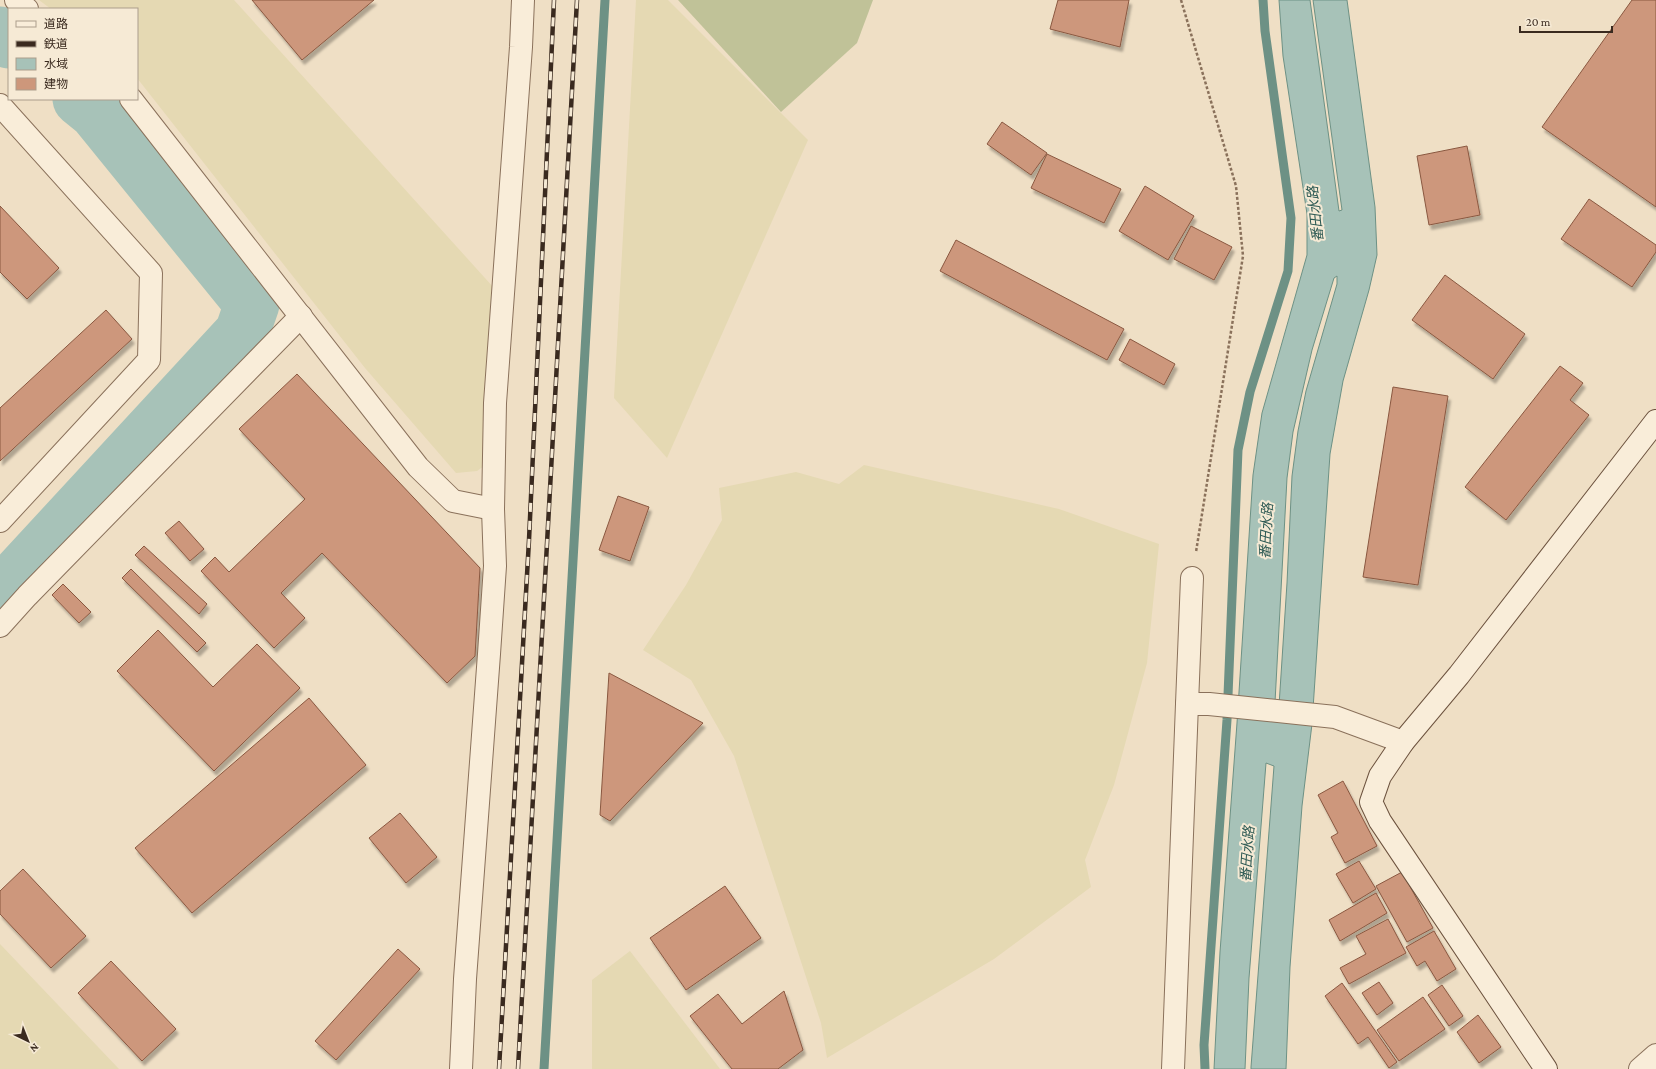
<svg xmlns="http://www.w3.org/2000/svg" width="1656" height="1069" font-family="'Crimson Pro','Noto Sans JP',serif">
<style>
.farmland{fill:#e5d9b3}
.cemetery{fill:#c0c298}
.water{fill:#a7c2b8;stroke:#6d9185;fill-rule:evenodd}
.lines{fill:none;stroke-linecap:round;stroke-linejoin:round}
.stream{stroke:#6d9185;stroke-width:9}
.river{stroke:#a7c2b8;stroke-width:55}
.building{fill:#cd977b;stroke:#8a5841;filter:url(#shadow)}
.street-casing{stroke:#8a715b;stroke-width:24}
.secondary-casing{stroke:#6c523e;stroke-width:24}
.path{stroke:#8a715b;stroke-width:2.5;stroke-dasharray:3 2;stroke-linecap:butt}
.street{stroke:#f9edd9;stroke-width:22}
.secondary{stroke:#f9edd9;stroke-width:22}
.rail-casing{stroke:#3a2a1f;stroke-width:4.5}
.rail{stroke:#f6ead5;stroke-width:3;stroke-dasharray:9;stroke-linecap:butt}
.labels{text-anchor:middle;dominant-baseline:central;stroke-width:4;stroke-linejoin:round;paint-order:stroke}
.water-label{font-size:14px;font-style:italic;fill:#2e5a54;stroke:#f6ead5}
</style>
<defs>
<filter id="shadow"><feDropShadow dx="2.5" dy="4.5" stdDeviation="1" flood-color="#0004"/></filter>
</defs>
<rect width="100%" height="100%" fill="#efdfc5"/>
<g class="farmland">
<path d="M39 0H234L503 298 494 459 477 471 456 473 365 368 137 78V9H51Z"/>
<path d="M636 0H668L808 140 667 458 614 398Z"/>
<path d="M864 465 1059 509 1159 544 1147 663 1114 785 1085 860 1091 887 994 959 827 1058 821 1023 734 756 691 680 643 650 686 585 722 520 719 488 796 472 839 484Z"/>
<path d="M0 944 119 1069H0Z"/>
<path d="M630 951 720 1069H592V980Z"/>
</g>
<path class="cemetery" d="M678 0H873L857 43 781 112Z"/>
<path class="water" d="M1279 0H1310L1339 211 1342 210 1313 0H1347L1375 207 1377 255 1369 290 1343 381 1330 454 1312 724 1302 806 1290 967 1286 1069H1251V1067L1274 766 1266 763 1249 978 1245 1069H1214L1220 952 1237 723 1253 475 1262 413 1307 255V214L1283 56ZM1337 276V284L1306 391 1298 431 1292 476 1287 583 1278 721H1274L1287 478 1293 432 1312 350 1334 278Z"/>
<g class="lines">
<g class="stream">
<path d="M544 1069 605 0"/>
<path d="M1205 1069 1204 1045 1227 720 1238 450 1250 392 1288 271 1291 218 1265 31 1263 0"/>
</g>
<g class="river">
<path d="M0 34 9 41"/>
<path d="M0 595 242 333 252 304 96 112 80 99"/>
</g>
</g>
<g class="building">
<path d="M252 0H374L302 60Z"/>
<path d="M1058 0H1129L1120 47 1050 29Z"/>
<path d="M1632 0H1656V207L1542 127Z"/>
<path d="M1002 122 1047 153 1031 175 987 144Z"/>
<path d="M1467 146 1480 215 1429 225 1417 156Z"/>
<path d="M1047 154 1121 189 1104 223 1031 188Z"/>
<path d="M1145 186 1194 216 1168 260 1119 231Z"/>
<path d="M1589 199 1656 245V252L1632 287 1561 239Z"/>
<path d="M0 206 59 268 27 299 0 272Z"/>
<path d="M1191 226 1232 247 1214 280 1174 259Z"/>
<path d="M956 240 1124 329 1107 360 940 271Z"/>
<path d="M1445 275 1525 334 1493 379 1412 320Z"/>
<path d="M106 310 132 339 0 461V408Z"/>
<path d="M1130 339 1175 364 1164 385 1119 360Z"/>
<path d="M1560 366 1583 383 1570 400 1589 415 1506 520 1465 487Z"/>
<path d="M297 374 480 568 475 656 447 683 322 553 281 593 305 618 274 648 201 571 215 557 229 572 305 499 239 429Z"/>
<path d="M1393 387 1448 396 1418 585 1363 577Z"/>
<path d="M618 496 649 507 630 561 599 550Z"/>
<path d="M179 521 204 549 190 561 165 533Z"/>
<path d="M144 546 207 604 199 614 135 555Z"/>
<path d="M131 569 206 643 197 652 122 578Z"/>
<path d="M63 584 91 612 79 623 52 595Z"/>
<path d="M158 630 213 687 257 644 300 688 214 771 117 671Z"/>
<path d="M609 673 703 723 610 821 600 815Z"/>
<path d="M309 698 366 765 192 913 135 848Z"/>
<path d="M1343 781 1377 846 1345 863 1331 837 1338 833 1318 795Z"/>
<path d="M400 813 437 857 406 883 369 838Z"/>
<path d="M1359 861 1376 889 1353 903 1336 874Z"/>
<path d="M23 869 86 936 51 968 0 914V891Z"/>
<path d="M1402 872 1433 928 1407 942 1376 886Z"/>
<path d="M725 886 761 938 686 990 650 938Z"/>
<path d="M1376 893 1387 913 1340 941 1329 920Z"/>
<path d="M1388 919 1406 953 1349 984 1340 968 1366 954 1356 936Z"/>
<path d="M1434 931 1456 969 1437 981 1425 961 1417 966 1406 947Z"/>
<path d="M398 949 420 969 336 1060 315 1041Z"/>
<path d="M111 961 176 1029 142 1061 78 993Z"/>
<path d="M1379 982 1393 1003 1377 1015 1362 993Z"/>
<path d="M1342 983 1397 1062 1389 1068 1368 1037 1358 1044 1325 996Z"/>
<path d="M1442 985 1463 1016 1449 1026 1428 995Z"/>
<path d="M784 991 803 1050 778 1069H732L690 1016 718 994 742 1024Z"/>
<path d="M1423 997 1445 1029 1399 1061 1377 1030Z"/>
<path d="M1478 1015 1501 1047 1479 1063 1457 1032Z"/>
</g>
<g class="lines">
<defs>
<g id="street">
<path d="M16 0 27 9"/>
<path d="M131 99 418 467 453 501 493 509"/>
<path d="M0 105 151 273 149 360 0 521"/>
<path d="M0 626 27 596 301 316"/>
<path d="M1187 704 1192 578"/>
<path d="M461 1069 465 979 489 654 495 566 493 509 495 403 521 47 523 0"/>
<path d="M1173 1069 1187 704H1209L1335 717 1403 742"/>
<path d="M1640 1069 1656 1055"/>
</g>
<path id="secondary" d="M1546 1069 1380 821 1371 802 1380 776 1403 742 1459 675 1656 421"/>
</defs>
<use href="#street" class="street-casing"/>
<use href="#secondary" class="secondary-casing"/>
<path class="path" d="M1181 0 1236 186 1243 256 1196 552"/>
<use href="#street" class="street"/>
<use href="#secondary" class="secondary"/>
<defs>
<g id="rail">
<path d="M499 1069 529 540 554 0"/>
<path d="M518 1069 577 0"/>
</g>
</defs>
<use href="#rail" class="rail-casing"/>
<use href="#rail" class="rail"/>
</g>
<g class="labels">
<g class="water-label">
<text transform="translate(1315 214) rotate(-96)">番田水路</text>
<text transform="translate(1266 531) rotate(-87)">番田水路</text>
<text transform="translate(1247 854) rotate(-86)">番田水路</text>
</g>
</g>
<rect x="8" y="8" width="130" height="92" fill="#f6ead5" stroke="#ab9d8c"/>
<rect x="16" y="21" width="20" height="6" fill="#f9edd9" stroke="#ab9d8c"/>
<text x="44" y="28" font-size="12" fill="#3a2a1f">道路</text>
<rect x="16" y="41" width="20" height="6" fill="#3a2a1f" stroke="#ab9d8c"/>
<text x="44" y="48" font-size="12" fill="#3a2a1f">鉄道</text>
<rect x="16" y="58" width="20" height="12" fill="#a7c2b8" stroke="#ab9d8c"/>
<text x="44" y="68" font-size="12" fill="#3a2a1f">水域</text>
<rect x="16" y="78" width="20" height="12" fill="#cd977b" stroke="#ab9d8c"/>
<text x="44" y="88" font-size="12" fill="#3a2a1f">建物</text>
<g transform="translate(28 1041) rotate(137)" stroke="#f6ead5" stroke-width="3" paint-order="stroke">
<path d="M0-3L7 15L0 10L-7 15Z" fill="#3a2a1f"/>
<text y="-6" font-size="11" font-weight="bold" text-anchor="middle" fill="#3a2a1f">N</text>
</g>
<path d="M1520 26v6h92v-6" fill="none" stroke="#3a2a1f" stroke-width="2"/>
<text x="1526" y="26" font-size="12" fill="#3a2a1f" stroke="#f6ead5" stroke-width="3" paint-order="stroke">20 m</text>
</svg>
